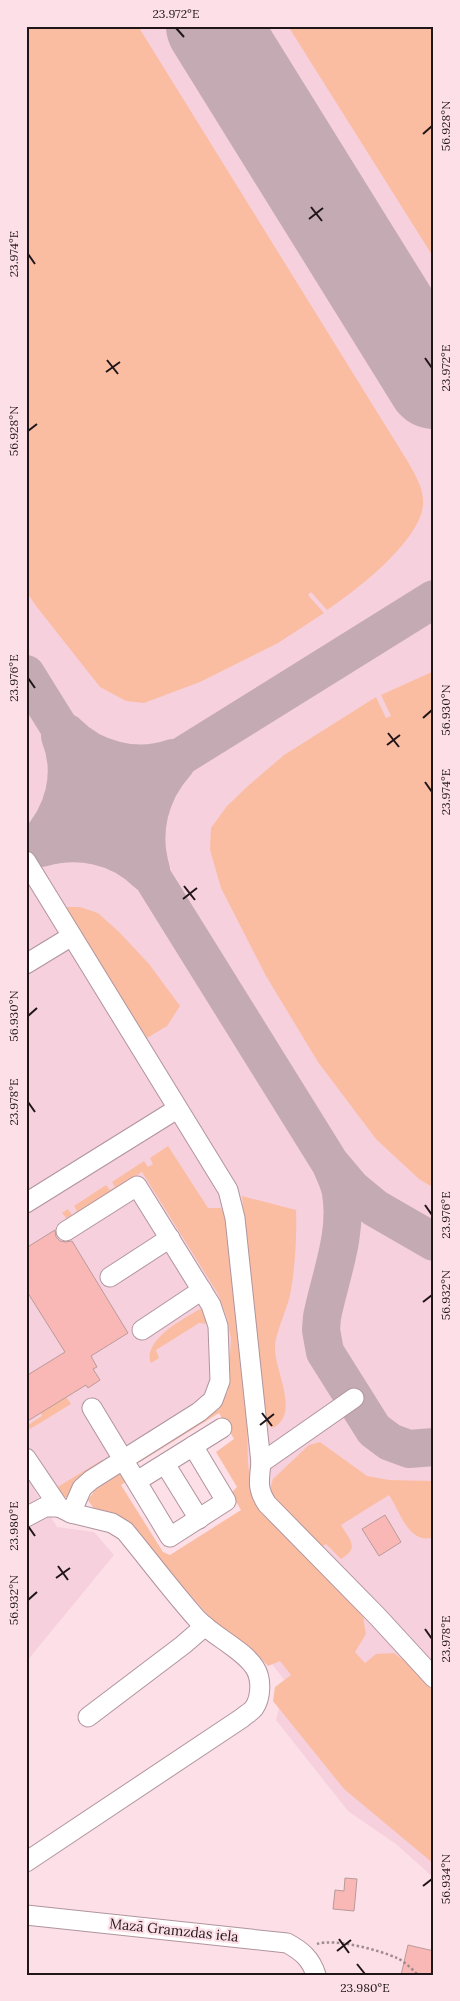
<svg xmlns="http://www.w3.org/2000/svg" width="460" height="2001" font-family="Lora,serif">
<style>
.built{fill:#f6d0dc}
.green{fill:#fbbda2}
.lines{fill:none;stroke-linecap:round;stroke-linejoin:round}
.taxiway{stroke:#c4aab2;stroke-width:38}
.runway{stroke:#c4aab2;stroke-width:94}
.building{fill:#f9b7b5;stroke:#b99b9a}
.minor-casing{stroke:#b0949d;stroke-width:21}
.path{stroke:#9f8a90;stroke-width:2.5;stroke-dasharray:2.5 2.5;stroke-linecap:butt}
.minor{stroke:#fff;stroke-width:19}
.ticks{fill:none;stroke:#20161a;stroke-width:2}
.labels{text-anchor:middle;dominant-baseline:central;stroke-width:4.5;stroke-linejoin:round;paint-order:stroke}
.street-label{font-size:14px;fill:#20161a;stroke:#fddfe8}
.neatline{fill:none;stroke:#20161a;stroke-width:2}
.ticks-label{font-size:12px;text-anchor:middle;fill:#20161a}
</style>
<rect width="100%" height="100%" fill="#fddfe8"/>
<path class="built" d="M26 26H434V1878L396 1844 348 1811 276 1720 286 1682 261 1650 231 1383 58 1490 51 1479 34 1490 57 1527 94 1532 114 1555 26 1662Z"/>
<g class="green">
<path d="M26 26H138L408 462C416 476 424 489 423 505 420 541 356 591 327 610L311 592 308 595 324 613 278 643 200 682 144 703 126 701 100 687 36 606 26 591Z"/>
<path d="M288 26H434V258Z"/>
<path d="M434 671V1188L419 1179 376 1139 318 1062 266 976 221 888 210 850 211 828 227 806 249 785 284 755 376 697 386 718 391 716 381 695Z"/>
<path d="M64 907H80L98 913 119 932 149 964 180 1006 167 1026 147 1038Z"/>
<path d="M168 1146 208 1208H221L226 1217 247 1422 248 1463 252 1496 348 1598 363 1617 366 1634 355 1652 365 1663 376 1654 394 1653 412 1666 434 1689V1864L344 1789 273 1701 275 1687 291 1675 280 1661 268 1666 258 1655 218 1625 206 1613 125 1520 111 1513 94 1509 88 1500 95 1490 120 1474 126 1482 121 1485 163 1552 170 1555 241 1510 231 1493 237 1487 216 1452 234 1439 219 1413 140 1462 139 1459 219 1409 228 1391 231 1339 227 1318 218 1294 142 1172 67 1219 62 1213 68 1209 72 1215 77 1211 74 1206 106 1185 110 1190 115 1187 112 1182 144 1161 148 1167 153 1164 150 1158Z"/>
<path d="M242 1196 296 1210C297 1235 295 1270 290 1295 287 1309 275 1335 275 1347 274 1371 301 1413 273 1428L265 1423Z"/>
<path d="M200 1309H204L209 1324 199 1323 156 1350 159 1358 151 1363C142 1340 185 1318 200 1309Z"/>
<path d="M66 1397 71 1404 30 1429 28 1425 42 1416 41 1413Z"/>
<path d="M320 1442 367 1476 389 1480 434 1481V1537C409 1546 400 1511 389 1495L341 1525C350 1540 360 1548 341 1559L326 1544 321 1547 275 1500C270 1492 270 1487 273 1479L309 1445Z"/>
<path d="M102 1460 105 1465 70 1497H63L56 1488Z"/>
</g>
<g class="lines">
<g class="taxiway">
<path d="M26 674 330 1163 352 1189 375 1208 434 1242"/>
<path d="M67 733C93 760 136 771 173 758"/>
<path d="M36 844C64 815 75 774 60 736"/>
<path d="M41 848C78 837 119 845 147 873"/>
<path d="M26 853 434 599"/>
<path d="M151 870C140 832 149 793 176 763"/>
<path d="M332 1167C335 1175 340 1184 341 1193 348 1234 330 1277 322 1317L321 1330 325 1352 374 1430 390 1442 409 1449 434 1447"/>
</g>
<path class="runway" d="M213 26 434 382"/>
</g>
<g class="building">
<path d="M55 1230 56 1237 60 1241 66 1242 72 1241 128 1333 91 1356 97 1367 93 1369 100 1380 88 1388 86 1385 26 1422V1376L65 1352 26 1290V1248Z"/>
<path d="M385 1515 401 1542 379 1556 362 1529Z"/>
<path d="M345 1878 357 1879 354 1911 333 1909 335 1890 344 1891Z"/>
<path d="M408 1945 434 1951V1975H401Z"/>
</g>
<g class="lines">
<defs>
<g id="minor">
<path d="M26 861 228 1190 235 1218 261 1463"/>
<path d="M26 964 72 936"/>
<path d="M26 1203 177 1109"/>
<path d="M110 1277 170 1238"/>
<path d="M142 1330 202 1290"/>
<path d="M354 1398 261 1463C259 1481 257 1489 267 1504L378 1617 434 1678"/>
<path d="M92 1408 170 1537 226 1501 193 1446"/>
<path d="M26 1458 59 1507 71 1513 82 1488 91 1480 199 1412 213 1400 220 1381 218 1326 211 1305 137 1186 66 1231"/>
<path d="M165 1464 199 1519"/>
<path d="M137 1481 222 1428"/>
<path d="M26 1517 45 1507H59"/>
<path d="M88 1717 183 1645 205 1626"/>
<path d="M26 1862 242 1718C245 1715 251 1712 254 1708 261 1698 262 1679 255 1668 244 1650 213 1636 197 1619 172 1591 149 1560 125 1531L112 1523 71 1513"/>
<path d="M26 1915 287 1943C302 1951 311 1959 316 1975"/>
</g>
</defs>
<use href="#minor" class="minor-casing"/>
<path class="path" d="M317 1944C335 1938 379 1950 397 1958 404 1961 412 1969 418 1975"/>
<use href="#minor" class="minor"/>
</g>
<path class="ticks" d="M176 28 184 37M423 134 432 126M311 207 322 221M309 219 323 208M28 254 35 264M425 358 432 368M107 360 118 374M106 372 120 362M28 431 37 424M28 678 35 688M423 718 432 710M388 733 399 747M387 745 400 735M425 782 432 792M184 886 195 900M183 899 197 888M28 1016 37 1008M28 1102 35 1112M425 1205 432 1215M423 1302 432 1295M262 1413 272 1426M260 1425 274 1414M28 1526 35 1536M58 1566 68 1580M56 1578 70 1568M28 1600 37 1592M425 1629 432 1639M423 1886 432 1879M339 1939 349 1953M337 1951 351 1940M357 1964 365 1974"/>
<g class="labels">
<g class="street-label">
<text transform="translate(174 1930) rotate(6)">Mazā Gramzdas iela</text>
</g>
</g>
<rect width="460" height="2001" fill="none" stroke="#fddfe8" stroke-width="55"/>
<rect x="28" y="28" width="404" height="1946" class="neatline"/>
<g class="ticks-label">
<text x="176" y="18">23.972°E</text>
<text transform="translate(446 126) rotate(-90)" y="4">56.928°N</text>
<text transform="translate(14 254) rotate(-90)" y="4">23.974°E</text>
<text transform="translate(446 368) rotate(-90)" y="4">23.972°E</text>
<text transform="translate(14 431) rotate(-90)" y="4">56.928°N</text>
<text transform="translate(14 678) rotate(-90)" y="4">23.976°E</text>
<text transform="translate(446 710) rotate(-90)" y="4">56.930°N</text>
<text transform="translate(446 792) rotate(-90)" y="4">23.974°E</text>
<text transform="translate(14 1016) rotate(-90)" y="4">56.930°N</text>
<text transform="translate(14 1102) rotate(-90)" y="4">23.978°E</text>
<text transform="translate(446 1215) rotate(-90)" y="4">23.976°E</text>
<text transform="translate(446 1295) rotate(-90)" y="4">56.932°N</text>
<text transform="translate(14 1526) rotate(-90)" y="4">23.980°E</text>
<text transform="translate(14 1600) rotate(-90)" y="4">56.932°N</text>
<text transform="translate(446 1639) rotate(-90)" y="4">23.978°E</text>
<text transform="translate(446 1879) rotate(-90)" y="4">56.934°N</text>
<text x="365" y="1992">23.980°E</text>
</g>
</svg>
